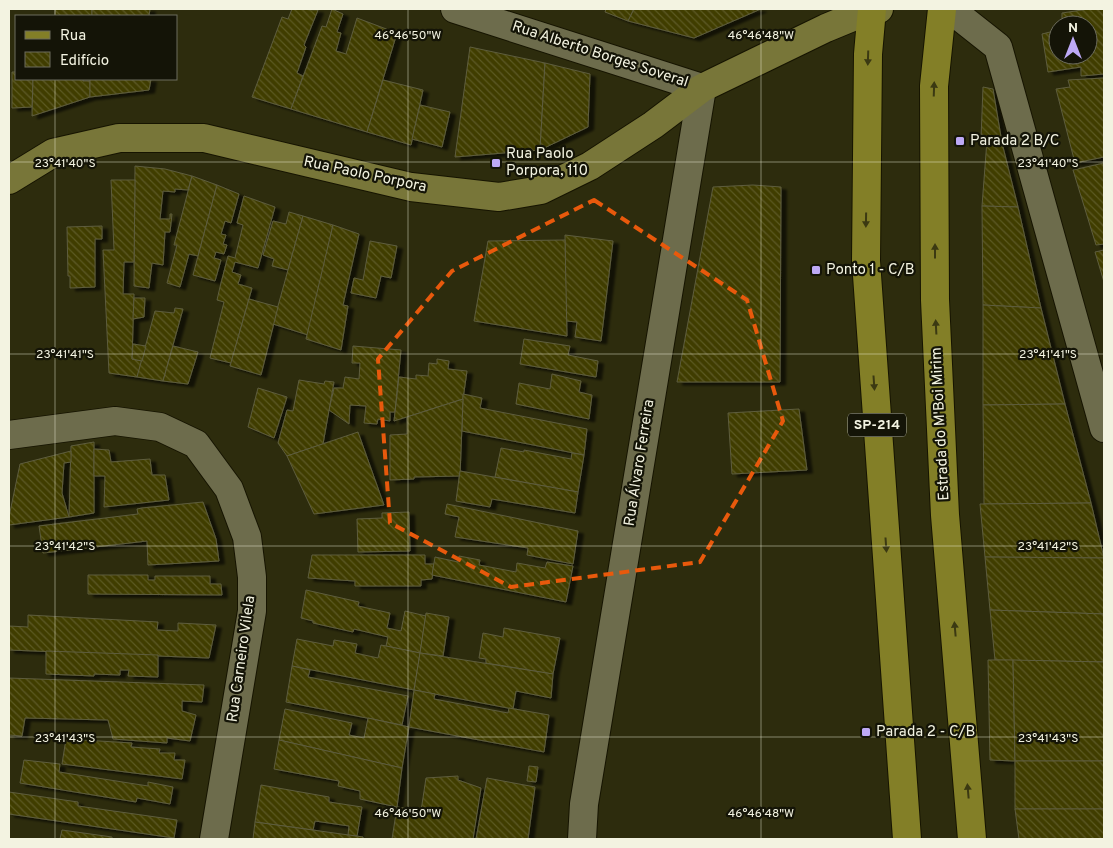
<svg xmlns="http://www.w3.org/2000/svg" width="1113" height="848" font-family="Overpass,sans-serif">
<style>
.building{fill:url(#building-back-hatch);stroke:#5e5d3e;filter:url(#shadow)}
.lines{fill:none;stroke-linecap:round;stroke-linejoin:round}
.street-casing{stroke:#161400;stroke-width:30}
.secondary-casing{stroke:#161400;stroke-width:30}
.primary-casing{stroke:#161400;stroke-width:30}
.street{stroke:#6d6c4c;stroke-width:28}
.secondary{stroke:#787639;stroke-width:28}
.primary{stroke:#837f27;stroke-width:28}
.oneway{fill:#3b3912}
.marked{fill:none;stroke:#e8590c;stroke-width:4;stroke-dasharray:10 6;stroke-linejoin:round}
.ticks{fill:none;stroke:#f3f3e1;stroke-width:1;stroke-opacity:0.45}
.poi-dot{fill:#bda9f5;stroke:#141407;stroke-width:2}
.labels{text-anchor:middle;dominant-baseline:central;stroke-width:4.5;stroke-linejoin:round;paint-order:stroke}
.shield{fill:#141407;stroke:#b0b0a0;stroke-width:1}
.shield-label{font-size:14px;font-weight:bold;fill:#f3f3e1}
.street-label{font-size:15px;fill:#f3f3e1;stroke:#141407}
.poi-label{font-size:15px;fill:#f3f3e1;stroke:#141407;text-anchor:start}
.ticks-label{font-size:12px;text-anchor:middle;fill:#f3f3e1;stroke:#141407;stroke-width:4.5;stroke-linejoin:round;paint-order:stroke}
</style>
<defs>
<pattern id="building-back-hatch" width="6" height="6" patternUnits="userSpaceOnUse" patternTransform="scale(1.25)"><rect width="6" height="6" fill="#403d00"/><path d="M-1 5l2 2M0 0l6 6M5-1l2 2" fill="none" stroke="#5c5a25"/></pattern>
<filter id="shadow"><feDropShadow dx="5.5" dy="3" stdDeviation="1" flood-color="#0009"/></filter>
</defs>
<rect width="100%" height="100%" fill="#2d2c0d"/>
<g class="building">
<rect x="55" y="9" width="37" height="7"/>
<path d="M92 9H150L149 16H92Z"/>
<path d="M292 9 318 10 304 45 306 47 297 73 303 76 291 109 252 97 282 17 288 19Z"/>
<path d="M332 9 343 14 337 32 341 33 336 51 346 54 357 18 397 33 367 132 291 109 322 26 326 27Z"/>
<path d="M606 9H634L628 21 605 12Z"/>
<path d="M634 9H761L694 38 628 21Z"/>
<path d="M1089 9H1104V74L1081 76V67L1048 72 1042 34 1058 30V55H1088V25H1062V13Z"/>
<path d="M470 47 545 63 540 150 455 157Z"/>
<path d="M545 63 590 74 588 127 540 150Z"/>
<path d="M12 72H16V79H33L32 107 12 108Z"/>
<path d="M1104 78V157L1075 163 1056 89 1070 87 1068 80Z"/>
<path d="M33 79H83V81H90V97L32 116Z"/>
<path d="M90 79H151L149 90 90 97Z"/>
<path d="M383 80 423 90 411 145 367 132Z"/>
<path d="M983 87 993 89 1002 143 981 139Z"/>
<path d="M420 105 450 112 442 147 412 139Z"/>
<path d="M987 140 1002 143 1018 207 982 206Z"/>
<path d="M1104 163V244L1096 245 1073 170Z"/>
<path d="M135 166 165 169 192 176 188 190 175 189V192L163 191 160 219H170V214H172L170 232H165L163 265 152 263 149 288 134 286Z"/>
<path d="M192 176 217 185 198 256 189 254 180 287 167 283 177 245H174Z"/>
<path d="M111 180H135L134 262H124L123 294H134L132 359 142 361 137 377 109 373 103 250H114Z"/>
<path d="M217 185 239 194 231 223 225 221 221 234 226 235 223 244 227 245 224 254 216 252 214 258 221 260 215 281 193 275Z"/>
<path d="M753 185 781 187 780 382H677L713 187Z"/>
<path d="M244 196 275 207 258 268 235 262 232 272 241 275 238 284 252 288 231 363 210 358 224 302 217 300 220 287 228 256 235 258 243 225 237 223Z"/>
<path d="M982 206 1018 207 1041 308 983 305Z"/>
<path d="M289 212 303 216 288 270 272 266 274 259 263 255 273 221 286 224Z"/>
<path d="M303 216 333 225 308 335 273 324Z"/>
<path d="M333 225 359 234 343 305 348 306 341 350 306 339Z"/>
<path d="M102 226V239H95V287L70 288V276H68L67 227Z"/>
<path d="M565 235 613 241 601 341 575 337 577 322 566 321Z"/>
<path d="M565 240 567 336 474 321 488 241Z"/>
<path d="M370 241 397 246 391 278 381 276 376 298 351 293 354 278 363 280Z"/>
<path d="M1104 250V282L1095 252Z"/>
<path d="M134 298H145L144 317 133 319Z"/>
<path d="M249 299 278 307 261 375 230 366Z"/>
<path d="M983 305 1041 308 1065 404 983 405Z"/>
<path d="M175 308 183 309 163 381 137 377 155 311 174 313Z"/>
<path d="M524 339 570 346 568 355 598 361 596 377 520 364Z"/>
<path d="M133 344 146 346 142 361 132 359Z"/>
<path d="M173 346 198 352 188 384 163 381Z"/>
<path d="M353 346 401 350 395 412H390V421L378 419 377 424 364 423 366 406 350 405 349 424 329 410 334 388H343L345 377 359 379 360 363H352Z"/>
<path d="M437 359 449 361 448 369 467 371 463 399 394 421 399 377 416 379V375L428 376 429 363 437 364Z"/>
<path d="M552 374 581 381 579 392 592 395 589 419 516 404 519 383 550 389Z"/>
<path d="M299 380 324 384 325 381 334 382 323 444 287 456 278 443 287 410 293 411Z"/>
<path d="M258 388 287 397 274 438 248 427Z"/>
<path d="M463 394 482 398 480 408 587 429 584 455 462 431Z"/>
<path d="M463 399 460 476 414 477V479L390 480V435L407 434V417Z"/>
<path d="M1065 404 1091 503 984 504 983 405Z"/>
<path d="M799 409 807 470 732 474 728 413Z"/>
<path d="M358 432 384 505 314 514 287 456Z"/>
<path d="M94 442V513L69 517 71 446Z"/>
<path d="M501 448 524 452V450L571 459 572 453 584 455 578 492 495 477Z"/>
<path d="M94 449 109 450 111 462 150 459 152 475H165L169 500 104 507 105 476H94Z"/>
<path d="M71 451V462L64 463 62 493 69 517 9 525V517L20 464Z"/>
<path d="M460 471 578 492 575 513 492 499 490 507 456 501Z"/>
<path d="M203 502 216 539 219 561 148 565 147 541 43 553 39 526 138 514 137 509 142 508Z"/>
<path d="M1091 503 1104 558 985 557 980 504Z"/>
<path d="M447 504 578 531 573 564 527 555 528 548 455 537 459 517 445 514Z"/>
<path d="M409 512 410 551 358 552 357 519 382 518V513Z"/>
<path d="M312 555H425V564H434L432 579 421 580V586H355V581L308 578Z"/>
<path d="M459 556 480 560 479 565 516 572 517 563 545 568 547 562 573 566 566 602 432 575 435 557 458 562Z"/>
<path d="M985 557 1104 558V614L990 610Z"/>
<path d="M88 575H148V580H155V576H210V584H221L222 595 88 594Z"/>
<path d="M306 590 359 602 358 606 390 613 387 628 401 631 405 611 426 616 420 653 386 646 388 637 354 629 353 632 313 623V621L301 618Z"/>
<path d="M990 610 1104 614V662L995 660Z"/>
<path d="M426 613 449 617 443 656 420 653Z"/>
<path d="M28 615 158 622 157 630 178 631V623L216 625 209 658 9 650V626L28 627Z"/>
<path d="M504 628 560 638 553 674 486 663V659L479 658 483 633 503 637Z"/>
<path d="M297 639 333 646 334 640 357 644 355 653 378 658 381 645 420 653 414 690 292 666Z"/>
<path d="M46 651 158 655V677L128 676 129 670H120V675L94 674V676L46 674Z"/>
<path d="M420 653 553 674 551 698 516 691 513 709 414 690Z"/>
<path d="M988 660H1013L1015 761 990 760Z"/>
<path d="M1013 660 1104 662V761H1015Z"/>
<path d="M292 666 310 670 308 677 408 696 402 725 286 702Z"/>
<path d="M9 678 204 685 202 702 182 701V711L196 715 190 741 167 738V743L113 739 108 720 25 718 22 736 9 735Z"/>
<path d="M414 690 435 694 434 699 508 713 509 708 549 715 544 752 409 727Z"/>
<path d="M285 709 352 723 349 735 364 738 368 718 409 727 402 768 279 740Z"/>
<path d="M66 739 132 743 131 747 160 749 159 753H175L174 760H185L182 779 62 764Z"/>
<path d="M279 740 402 768 397 807 360 799V791L338 786 339 781 274 769Z"/>
<path d="M24 760 60 764 59 772 148 786V782L173 787 170 804 137 798 136 802 20 783Z"/>
<rect x="1015" y="761" width="89" height="48"/>
<path d="M529 766 538 767 536 782 527 781Z"/>
<path d="M458 776V780L481 788 473 839H392L397 807 421 811 426 778Z"/>
<path d="M487 778 535 787 528 839H476Z"/>
<path d="M261 785 329 797V802L362 807 357 836 348 835 349 826 315 821 313 830 255 822Z"/>
<path d="M9 792 78 802V806L177 820 174 838 9 814Z"/>
<path d="M1015 809H1104V839H1019Z"/>
<path d="M255 822 363 837V839H253Z"/>
<path d="M62 830 112 837V839H60Z"/>
</g>
<g class="lines">
<defs>
<g id="street">
<path d="M455 9 702 88 584 804 582 839"/>
<path d="M950 9 998 47 1104 428"/>
<path d="M9 435 115 421 160 427 196 444 229 489 247 537 252 577V611L214 839"/>
</g>
<path id="secondary" d="M9 180 53 153 119 138H204L411 187 499 197 541 190 590 166 653 125 702 88 826 28 872 9H879"/>
<g id="primary">
<path d="M872 9 868 54 866 261 907 839"/>
<path d="M942 9 934 86 935 300 945 515 972 839"/>
</g>
</defs>
<use href="#street" class="street-casing"/>
<use href="#secondary" class="secondary-casing"/>
<use href="#primary" class="primary-casing"/>
<use href="#street" class="street"/>
<use href="#secondary" class="secondary"/>
<use href="#primary" class="primary"/>
</g>
<defs><path id="oneway-solid" d="M-6-.8H1V-3.2L6.5 0L1 3.2V.8H-6Z" transform="scale(1.25)"/></defs>
<g class="oneway">
<use href="#oneway-solid" transform="translate(868 58) rotate(92)"/>
<use href="#oneway-solid" transform="translate(934 89) rotate(-88)"/>
<use href="#oneway-solid" transform="translate(866 220) rotate(91)"/>
<use href="#oneway-solid" transform="translate(935 251) rotate(-90)"/>
<use href="#oneway-solid" transform="translate(936 327) rotate(-93)"/>
<use href="#oneway-solid" transform="translate(874 383) rotate(86)"/>
<use href="#oneway-solid" transform="translate(886 545) rotate(86)"/>
<use href="#oneway-solid" transform="translate(955 629) rotate(-95)"/>
<use href="#oneway-solid" transform="translate(968 791) rotate(-95)"/>
</g>
<path class="marked" d="M594 200 747 300 783 421 700 562 511 587 390 523 378 359 452 271Z"/>
<path class="ticks" d="M55 9V16M408 9V839M761 9V839M55 79V839M9 162H1104M9 354H1104M9 546H1104M9 737H1104"/>
<g class="poi-dot">
<rect x="955" y="136" width="10" height="10" rx="2.5"/>
<rect x="491" y="158" width="10" height="10" rx="2.5"/>
<rect x="811" y="265" width="10" height="10" rx="2.5"/>
<rect x="861" y="727" width="10" height="10" rx="2.5"/>
</g>
<g class="labels">
<rect class="shield" x="848" y="413.5" width="58" height="23" rx="4"/>
<g class="shield-label">
<text x="877" y="425">SP-214</text>
</g>
<g class="street-label">
<text transform="translate(600 55) rotate(18)">Rua Alberto Borges Soveral</text>
<text transform="translate(365 175) rotate(12)">Rua Paolo Porpora</text>
<text transform="translate(941 424) rotate(-93)">Estrada do M'Boi Mirim</text>
<text transform="translate(640 463) rotate(-81)">Rua Álvaro Ferreira</text>
<text transform="translate(242 659) rotate(-82)">Rua Carneiro Vilela</text>
</g>
<g class="poi-label">
<text x="970" y="141">Parada 2 B/C</text>
<text x="506" y="154">Rua Paolo<tspan x="506" dy="17">Porpora, 110</tspan></text>
<text x="826" y="270">Ponto 1 - C/B</text>
<text x="876" y="732">Parada 2 - C/B</text>
</g>
</g>
<g class="ticks-label">
<text x="408" y="39">46°46'50"W</text>
<text x="761" y="39">46°46'48"W</text>
<text x="65" y="167">23°41'40"S</text>
<text x="1048" y="167">23°41'40"S</text>
<text x="65" y="358">23°41'41"S</text>
<text x="1048" y="358">23°41'41"S</text>
<text x="65" y="550">23°41'42"S</text>
<text x="1048" y="550">23°41'42"S</text>
<text x="65" y="742">23°41'43"S</text>
<text x="1048" y="742">23°41'43"S</text>
<text x="408" y="817">46°46'50"W</text>
<text x="761" y="817">46°46'48"W</text>
</g>
<rect width="1113" height="848" fill="none" stroke="#f3f3e1" stroke-width="20"/>
<rect x="15" y="15" width="162" height="65" fill="#141407" stroke="#6d6d5e"/>
<rect x="25" y="31" width="25" height="8" fill="#837f27" stroke="#6d6d5e"/>
<text x="60" y="40" font-size="15" fill="#f3f3e1">Rua</text>
<rect x="25" y="52" width="25" height="15" fill="url(#building-back-hatch)" stroke="#6d6d5e"/>
<text x="60" y="65" font-size="15" fill="#f3f3e1">Edifício</text>
<g transform="translate(1073 40)"><circle r="24" fill="#141407" stroke="#6d6d5e"/>
<path d="M0-4L9 19L0 12L-9 19Z" fill="#bda9f5"/>
<text y="-8" font-size="14" font-weight="bold" text-anchor="middle" fill="#f3f3e1">N</text>
</g>
</svg>
